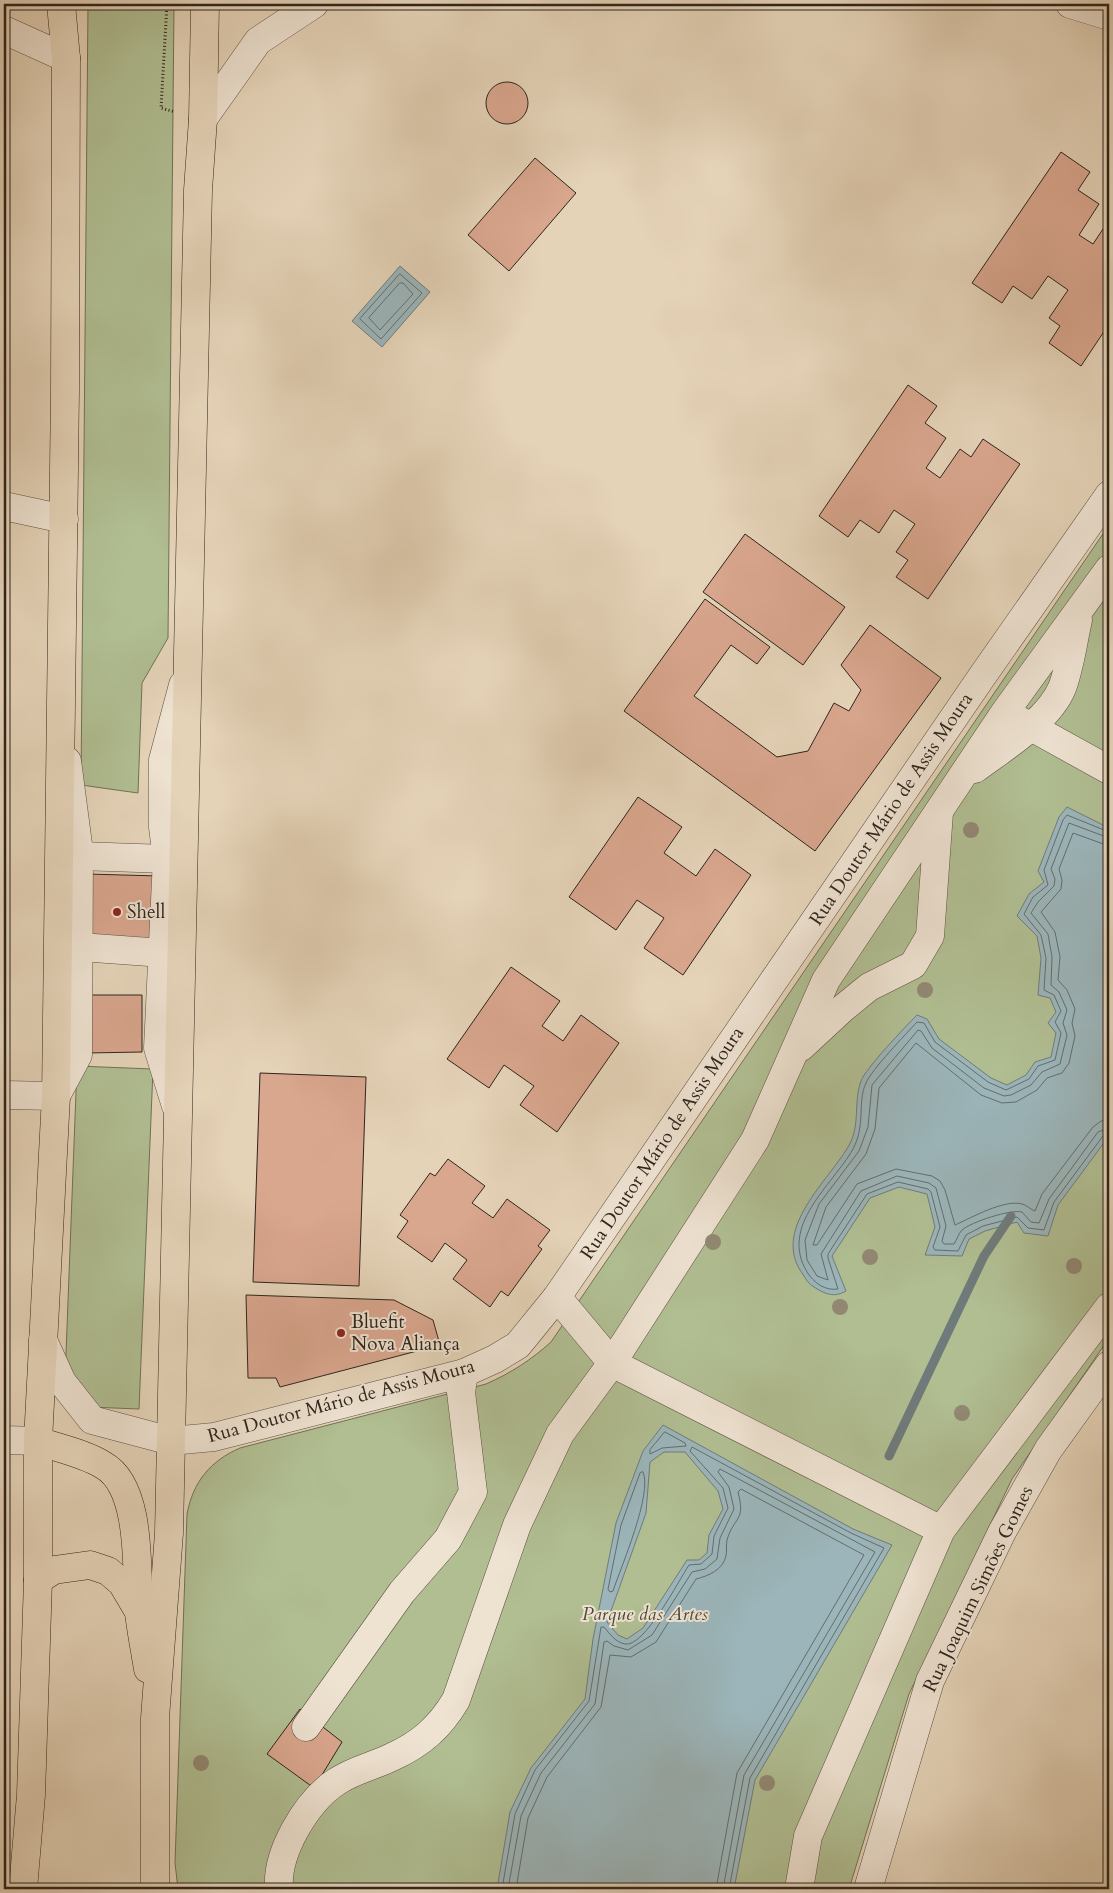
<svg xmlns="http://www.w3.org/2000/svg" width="1113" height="1893" font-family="Cardo,serif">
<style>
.green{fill:#b0be92;stroke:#6f7257}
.water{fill:#9bb5ba;stroke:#6f7b7b;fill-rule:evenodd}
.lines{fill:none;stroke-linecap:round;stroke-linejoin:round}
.shore{stroke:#646d6b;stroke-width:1}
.stream{stroke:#6f7b7b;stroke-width:9}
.building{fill:#d9a68e;stroke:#2e251c}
.minor-casing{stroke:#5c5043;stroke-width:29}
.major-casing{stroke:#2e251c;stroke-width:29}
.path{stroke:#2e251c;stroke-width:3;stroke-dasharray:1 2.5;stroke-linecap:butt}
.minor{stroke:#eee2d1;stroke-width:28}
.major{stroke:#e5d3b8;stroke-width:28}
.tree{fill:#928873}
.poi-dot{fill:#8f2418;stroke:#eee2d1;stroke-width:2}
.labels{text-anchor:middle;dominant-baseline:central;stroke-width:4;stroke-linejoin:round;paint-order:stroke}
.street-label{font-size:19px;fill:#2e251c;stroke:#eee2d1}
.poi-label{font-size:19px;fill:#2e251c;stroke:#eee2d1;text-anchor:start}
.park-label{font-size:19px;font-style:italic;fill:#4e4b3a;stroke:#eee2d1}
</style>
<rect width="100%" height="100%" fill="#e5d3b8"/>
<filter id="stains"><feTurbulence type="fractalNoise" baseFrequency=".004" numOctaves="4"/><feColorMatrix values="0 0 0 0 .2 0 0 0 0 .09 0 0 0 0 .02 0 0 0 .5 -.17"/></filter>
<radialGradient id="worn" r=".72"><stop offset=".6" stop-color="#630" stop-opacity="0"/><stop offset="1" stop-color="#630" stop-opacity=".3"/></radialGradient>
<g class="green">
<path d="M88 4H174L168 638 142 683 138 793 81 785Z"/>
<path d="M1109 525V1338L1012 1479 909 1694 849 1889H178L175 1863 187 1514C193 1482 210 1461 240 1448L486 1384C511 1373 531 1360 551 1342Z"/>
<path d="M77 1066 153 1069 139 1409 64 1406Z"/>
</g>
<g class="water">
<path d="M400 266 430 292 382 347 352 321Z"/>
<path d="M1067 807 1109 828V1136L1058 1205 1048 1236 1024 1233 1017 1222 985 1231 969 1239 962 1256 925 1255 935 1227 927 1194 899 1187 870 1198 832 1256 846 1291C834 1298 825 1294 814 1287 807 1283 805 1277 800 1270 774 1227 828 1181 848 1147 861 1126 853 1103 861 1081 865 1069 906 1026 917 1015L927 1019 939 1039 991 1078 1007 1085 1026 1075 1035 1062 1051 1057 1056 1033 1048 1023 1056 1012 1050 998 1038 995 1041 958 1037 936 1017 916 1029 894 1044 882 1038 871 1059 817Z"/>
<path d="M663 1425 853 1529 892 1545 755 1780 734 1889H497L510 1812 531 1768 585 1699 593 1639 616 1523 643 1451ZM664 1452H685L718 1491 723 1509 709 1535 707 1553 699 1560H687L643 1628 627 1639 618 1635 607 1622 646 1513 650 1462Z"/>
</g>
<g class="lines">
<g class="shore">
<path d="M400 274 422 293 381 339 360 319Z"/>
<path d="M400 283H403L413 294 380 330 369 318Z"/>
<path d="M1109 832 1067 815 1063 820 1044 870 1048 885 1033 897 1024 914 1041 935 1046 958 1044 990 1054 995 1061 1011 1055 1022 1061 1033 1055 1060 1038 1066 1029 1079 1006 1090 988 1082 935 1042 924 1023 917 1022C907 1033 871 1070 866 1083 857 1102 866 1125 853 1149 832 1186 779 1225 807 1272 814 1283 825 1291 838 1289L828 1258V1254L867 1194 898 1182 928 1189 931 1192 940 1227 933 1247 935 1250 958 1251 966 1235 983 1226 1017 1217 1028 1228 1044 1230 1054 1202 1103 1136 1109 1134"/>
<path d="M1109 838 1069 823 1051 869 1055 879 1054 886 1038 902 1031 913 1048 934 1052 957 1051 985 1059 992 1067 1010 1063 1023 1067 1035 1060 1064 1042 1072 1031 1085 1011 1095 1004 1096 984 1088 932 1048 921 1031 918 1030 872 1085 868 1127 859 1151 819 1204 805 1240 807 1260 817 1276 828 1280 821 1254 861 1191 897 1176 929 1183 936 1188 946 1226 942 1241 944 1244H954C957 1240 958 1234 962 1230 971 1222 1011 1209 1022 1212L1031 1222 1039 1223 1049 1199 1098 1132 1109 1128"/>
<path d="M1109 846 1073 833 1059 869 1062 880 1061 889 1041 912 1055 932 1060 957 1058 980 1067 990 1075 1009 1072 1023 1075 1036 1069 1063 1062 1073 1047 1078 1037 1090 1016 1102 1002 1103 981 1095 916 1043 879 1088 875 1129 866 1154 826 1207 813 1245H817L857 1184 896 1169 932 1176 940 1181 945 1190 955 1225C971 1218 1004 1199 1022 1204 1027 1205 1031 1210 1035 1211L1042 1194 1093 1127 1101 1121 1109 1120"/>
<path d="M665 1432 685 1443 686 1446 662 1448 650 1454V1450Z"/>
<path d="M643 1472C653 1493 621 1567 613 1591L610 1592 608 1589 621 1525 640 1473Z"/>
<path d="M502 1889 515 1814 535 1770 589 1701 601 1627H604C610 1634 615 1642 625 1644 644 1648 679 1580 689 1565L701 1564 712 1554 714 1536 728 1508 723 1488 690 1451 692 1447 851 1533 884 1548 750 1778 729 1889"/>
<path d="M508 1889 521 1816 541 1773 595 1704 604 1642 607 1641 614 1646 628 1650 652 1635 692 1572 705 1569 717 1559 720 1538 734 1509 729 1487 718 1472 720 1469 875 1552 744 1775 723 1889"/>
<path d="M516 1889 528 1818 547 1777 601 1707 610 1655 631 1657 656 1642 696 1579C708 1576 723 1570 726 1556 727 1551 726 1545 727 1540 734 1516 746 1522 738 1492L741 1489 864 1555 737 1773 716 1889"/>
</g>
<path class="stream" d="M889 1456 984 1256 1011 1216"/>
</g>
<g class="building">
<circle cx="507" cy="103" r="21"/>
<path d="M1061 152 1090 172 1078 190 1099 204 1079 235 1093 244 1109 220V324L1081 366 1049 343 1060 326 1049 318 1068 290 1048 276 1032 299 1013 286 1002 303 972 283Z"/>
<path d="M535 158 576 193 509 271 468 235Z"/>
<path d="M908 385 937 406 925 423 946 438 926 468 940 478 960 449 971 457 983 439 1020 464 928 599 896 577 908 560 896 552 915 524 894 510 879 533 860 520 848 537 819 516Z"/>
<path d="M745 534 845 607 803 665 703 592Z"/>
<path d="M705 599 770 647 757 664 731 645 694 696 777 757 808 751 834 703 849 711 861 690 841 665 870 625 941 678 815 851 624 711Z"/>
<path d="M638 797 682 827 664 853 696 876 715 849 751 875 683 975 644 948 664 918 637 900 616 930 569 897Z"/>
<path d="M87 874 159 876 157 946 86 944Z"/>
<path d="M511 967 560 1001 542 1026 563 1041 581 1015 619 1043 557 1132 520 1105 534 1086 504 1065 489 1088 447 1059Z"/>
<path d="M86 995H142V1052L87 1053Z"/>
<path d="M260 1073 366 1077 359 1286 253 1282Z"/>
<path d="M448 1159 485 1186 472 1203 493 1218 507 1199 550 1230 538 1246 542 1249 508 1296 501 1291 490 1307 453 1279 467 1260 445 1243 432 1262 397 1237 408 1221 400 1215 430 1173 435 1176Z"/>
<path d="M246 1295 394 1300 433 1320 440 1345 280 1387 276 1378H248Z"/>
<path d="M300 1709 342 1742 314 1788 267 1754Z"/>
</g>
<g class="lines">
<defs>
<g id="minor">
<path d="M1070 4 1109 16"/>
<path d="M4 30 66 58"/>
<path d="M203 119 258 41 314 4"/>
<path d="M4 506 64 519"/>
<path d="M1015 718 1109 770"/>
<path d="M975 769C1003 748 1048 721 1062 688 1070 667 1073 642 1078 620"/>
<path d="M79 856 167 859"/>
<path d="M80 947 163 953"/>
<path d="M801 1047 842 1009 869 987 913 965 930 936 939 812"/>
<path d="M4 1095 56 1096 78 1055 79 852 67 761"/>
<path d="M176 1106 158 1048 167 859 163 827V760L183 685"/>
<path d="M557 1297 612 1363 941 1530"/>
<path d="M43 1340 62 1382 92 1420 171 1441 214 1437 464 1373 495 1359 518 1345 557 1297 983 675 1109 495"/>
<path d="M4 1440 38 1441"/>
<path d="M306 1727 402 1592 448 1539 473 1492 461 1392 464 1373"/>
<path d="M279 1889C276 1853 306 1802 336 1782 353 1770 374 1766 392 1757 421 1744 440 1727 456 1700L517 1525 560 1434 612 1363 755 1140 826 980 1005 712 1109 569"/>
<path d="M799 1889 808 1836 941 1530 1109 1307"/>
<path d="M868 1889 930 1681 1002 1532 1048 1450 1109 1365"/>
</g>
<g id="major">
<path d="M38 1441C58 1448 86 1454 103 1465 143 1487 136 1573 139 1612 141 1631 145 1650 148 1669"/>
<path d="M38 1580 54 1570 90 1565 108 1571 122 1583 138 1610"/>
<path d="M23 1889 31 1795 38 1580V1441L56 1096 65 390 66 58 61 4"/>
<path d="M155 1889V1718L169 1533 198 190 203 119 205 4"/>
</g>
</defs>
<use href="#minor" class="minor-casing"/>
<use href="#major" class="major-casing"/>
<path class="path" d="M167 4 161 108 175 112"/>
<use href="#minor" class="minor"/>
<use href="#major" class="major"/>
</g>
<g class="tree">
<circle cx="971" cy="830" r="8"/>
<circle cx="925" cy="990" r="8"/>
<circle cx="713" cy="1242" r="8"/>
<circle cx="870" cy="1257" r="8"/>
<circle cx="1074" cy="1266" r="8"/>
<circle cx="840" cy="1307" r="8"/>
<circle cx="962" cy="1413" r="8"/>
<circle cx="201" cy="1763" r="8"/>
<circle cx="767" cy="1783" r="8"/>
</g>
<g class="poi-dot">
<circle cx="117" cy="912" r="5"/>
<circle cx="341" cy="1333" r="5"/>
</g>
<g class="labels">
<g class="street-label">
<text transform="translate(891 809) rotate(-56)">Rua Doutor Mário de Assis Moura</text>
<text transform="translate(662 1143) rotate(-56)">Rua Doutor Mário de Assis Moura</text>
<text transform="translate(341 1401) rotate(-15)">Rua Doutor Mário de Assis Moura</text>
<text transform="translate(978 1589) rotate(-64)">Rua Joaquim Simões Gomes</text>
</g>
<g class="poi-label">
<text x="127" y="912">Shell</text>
<text x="351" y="1322">Bluefit<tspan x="351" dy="22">Nova Aliança</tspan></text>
</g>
<g class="park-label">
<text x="645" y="1614">Parque das Artes</text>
</g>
</g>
<rect width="1113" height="1893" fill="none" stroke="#e5d3b8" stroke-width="20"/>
<rect x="5" y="5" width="1103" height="1883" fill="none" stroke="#2e251c" stroke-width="2.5"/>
<rect x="10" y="10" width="1093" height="1873" fill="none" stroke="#2e251c"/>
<rect width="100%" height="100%" filter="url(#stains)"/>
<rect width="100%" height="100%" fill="url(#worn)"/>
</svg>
